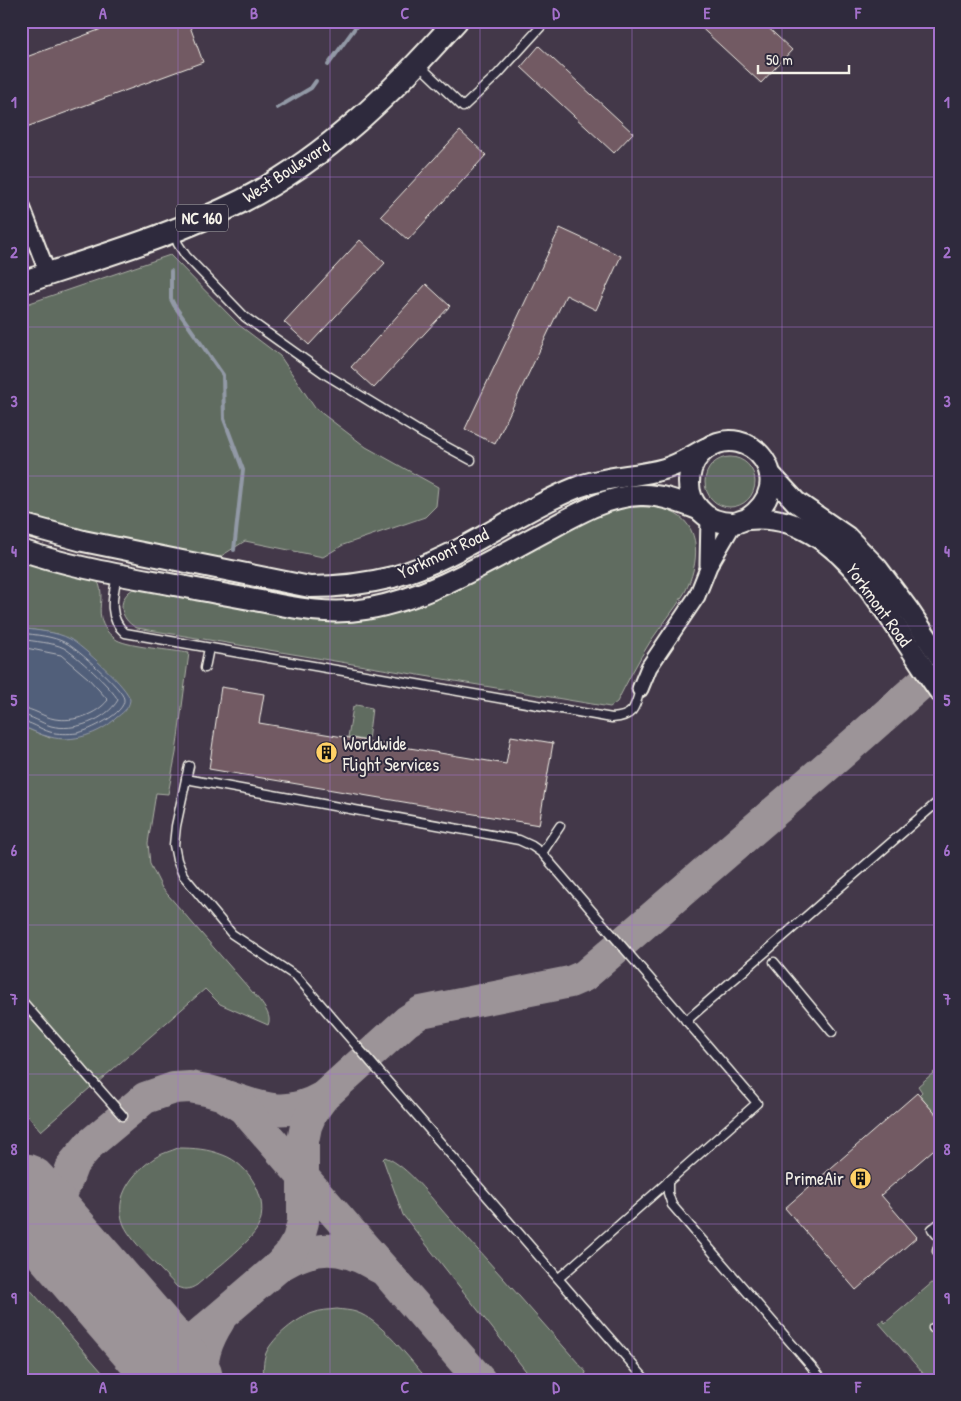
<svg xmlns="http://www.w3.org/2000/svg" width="961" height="1401" font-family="'Patrick Hand',sans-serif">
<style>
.green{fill:#606c61;stroke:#aaaea4}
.water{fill:#515e7a;stroke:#9299a6}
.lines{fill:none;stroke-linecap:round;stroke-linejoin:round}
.shore{stroke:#b3b6bc;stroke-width:1}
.stream{stroke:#9299a6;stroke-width:4}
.taxiway{stroke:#9c9498;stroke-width:32}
.runway{stroke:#9c9498;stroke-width:82}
.building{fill:#725a64;stroke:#f4f1e8}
.lane-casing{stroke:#f4f1e8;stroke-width:11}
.street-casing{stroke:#f4f1e8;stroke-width:19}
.secondary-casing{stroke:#f4f1e8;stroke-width:24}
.primary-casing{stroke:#f4f1e8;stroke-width:26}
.lane{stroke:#2f2a3d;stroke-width:8}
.street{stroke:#2f2a3d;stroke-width:15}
.secondary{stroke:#2f2a3d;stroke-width:20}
.primary{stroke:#2f2a3d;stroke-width:22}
.grid{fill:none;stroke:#a571cd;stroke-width:1;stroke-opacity:0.55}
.labels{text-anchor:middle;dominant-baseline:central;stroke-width:4;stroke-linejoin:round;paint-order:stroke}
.shield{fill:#2f2a3d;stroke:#b9b5b5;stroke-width:1}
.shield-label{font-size:16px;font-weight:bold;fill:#f4f1e8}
.street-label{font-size:18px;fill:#f4f1e8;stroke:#2f2a3d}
.poi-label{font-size:18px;fill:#f4f1e8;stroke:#2f2a3d;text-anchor:start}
.neatline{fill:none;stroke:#a571cd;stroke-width:2}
.grid-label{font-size:16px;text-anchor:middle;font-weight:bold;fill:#a571cd}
</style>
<rect width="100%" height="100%" fill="#433849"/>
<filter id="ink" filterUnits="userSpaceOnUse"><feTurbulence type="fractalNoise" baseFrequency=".02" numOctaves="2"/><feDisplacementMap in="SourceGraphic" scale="10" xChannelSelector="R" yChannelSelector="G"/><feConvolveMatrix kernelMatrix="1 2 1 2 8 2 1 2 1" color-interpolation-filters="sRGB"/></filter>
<g filter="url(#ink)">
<g class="green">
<path d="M170 255 239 325 280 356 315 408 366 447 438 487 436 506 425 517 343 545 323 557 245 541 218 558 38 521 21 515V306Z"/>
<circle cx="730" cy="482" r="25"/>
<path d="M631 507C644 507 657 506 669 511 704 524 699 565 685 592 675 610 661 625 650 642 638 661 627 682 617 702L610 707 137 628C118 619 116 596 137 587L369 614 586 520 610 511Z"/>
<path d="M21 558 97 580C105 593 98 605 101 618 103 627 109 635 117 640 130 647 172 650 189 653L176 753 168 794 156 793 148 843 150 864 162 888 260 1001C265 1008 272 1017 268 1025L220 1004 205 989 97 1083 21 997V726L50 738 58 634 21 628Z"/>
<path d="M356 705 372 708 368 741 348 737 353 707Z"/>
<path d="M21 1008 91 1087 41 1131 21 1108Z"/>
<path d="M940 1067V1119L919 1095 922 1092 918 1086Z"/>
<path d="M178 1148C194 1148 208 1149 223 1155 249 1164 271 1201 258 1227 250 1243 212 1272 197 1285 189 1290 185 1290 177 1287 163 1271 132 1243 124 1225 112 1197 134 1171 156 1157 163 1153 171 1151 178 1148Z"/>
<path d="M385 1157C409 1167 430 1197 448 1217 495 1268 540 1320 586 1372L584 1380H533L403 1215 383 1159Z"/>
<path d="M940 1276V1380H929L879 1323 883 1320 885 1323Z"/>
<path d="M21 1279 109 1380H21Z"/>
<path d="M337 1309C343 1310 350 1310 356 1312 381 1320 410 1360 428 1380H264C263 1371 263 1361 266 1353 273 1337 297 1318 313 1313 320 1310 329 1310 337 1309Z"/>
</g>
<path class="water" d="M21 628C36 631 56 631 70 639 81 645 130 689 130 700 129 709 122 713 116 718 100 734 72 743 50 737 40 735 30 729 21 726Z"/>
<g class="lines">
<g class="shore">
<path d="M21 633C36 635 53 636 66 643 76 648 123 689 124 699 126 713 89 731 77 733 69 734 57 734 50 732 40 729 31 722 21 721"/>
<path d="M21 639C35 642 52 642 64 648 76 655 112 688 118 700 106 720 74 732 51 726 41 723 32 716 21 715"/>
<path d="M21 647 61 655 88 678 108 700C96 715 74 722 55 719 43 717 33 708 21 708"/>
</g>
<g class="stream">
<path d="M328 65 360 21"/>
<path d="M277 108 311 88 316 81"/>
<path d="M171 271V299L174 305 223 375 224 419 243 470 234 550"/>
</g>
<g class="taxiway">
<path d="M223 1095C262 1108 284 1119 323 1097L407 1021 421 1012 570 982 584 976 854 743 940 667"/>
<path d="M21 1233 42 1239 75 1256"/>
<path d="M75 1256 60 1216 62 1193 73 1164 90 1144 145 1098 174 1088 190 1087 206 1090 223 1095 243 1108 480 1380"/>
<path d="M278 1267C314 1244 342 1244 378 1267"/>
<path d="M146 1380 278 1267 289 1255 298 1240 303 1222V1141L306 1126 312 1112 323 1097"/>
<path d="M203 1380C200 1359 208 1338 219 1321"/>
</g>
<path class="runway" d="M21 1194 182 1380"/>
</g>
<g class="building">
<path d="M123 21H188L203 62 21 129V59Z"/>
<path d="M694 21H761L792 50 761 83Z"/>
<path d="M539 46 633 133 614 153 521 67Z"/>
<path d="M460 131 486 155 408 240 381 216Z"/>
<path d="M560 228 621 256 596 310 566 295 495 444 465 429Z"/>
<path d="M360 240 385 263 309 345 284 322Z"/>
<path d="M426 284 450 306 374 388 351 367Z"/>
<path d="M221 687 264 694 259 723 506 764 511 736 553 743 539 825 209 769Z"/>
<path d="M917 1093 940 1119V1144L881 1195 917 1237 856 1290 785 1208Z"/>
</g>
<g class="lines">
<defs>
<g id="lane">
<path d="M419 65 463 107 498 74 546 21"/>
<path d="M174 233 178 244 186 256 245 317 325 374 425 435 471 460"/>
<path d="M117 575C113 596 107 617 125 633L612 718C634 716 635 708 640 689"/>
<path d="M205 668 209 648"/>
<path d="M189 766 186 779 519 840 532 846 542 853 757 1103 559 1278"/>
<path d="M186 779 176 826 174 845 177 860 183 875 232 934 297 977 646 1380"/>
<path d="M542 853 560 826"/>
<path d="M774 962 832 1032"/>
<path d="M21 1000 123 1116"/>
<path d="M686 1021 940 800"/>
<path d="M668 1181V1193L672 1205 823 1380"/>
<path d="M940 1223 932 1229 940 1239"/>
<path d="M937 1251 940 1240"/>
<path d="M933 1328 940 1324"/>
</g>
<g id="street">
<path d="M21 204 48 274"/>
<path d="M708 565 709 517"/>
<path d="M640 689 649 667 697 596 709 566 734 523"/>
</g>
<g id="secondary">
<path d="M770 474 796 502 847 537 877 568 909 611 940 657"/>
<path d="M747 519C802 482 749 419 706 449 687 462 683 492 699 509 707 519 720 523 733 523 738 523 742 520 747 519 764 517 784 520 799 527 842 546 868 585 893 622 909 646 924 669 940 692"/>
<path d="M21 524 83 541 310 587C339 587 365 584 393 577 460 558 515 512 578 487 606 476 636 477 664 469 679 465 692 456 705 449"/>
<path d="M21 550C76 569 134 577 191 588 216 593 240 597 265 602 299 609 331 615 366 609 429 598 486 563 542 533 572 517 605 496 640 495 660 494 679 502 698 509"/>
</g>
<path id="primary" d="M21 283C95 258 172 236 242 201 326 158 394 91 456 21"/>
</defs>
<use href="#lane" class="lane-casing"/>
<use href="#street" class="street-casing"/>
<use href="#secondary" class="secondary-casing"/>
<use href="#primary" class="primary-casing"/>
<use href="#lane" class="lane"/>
<use href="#street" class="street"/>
<use href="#secondary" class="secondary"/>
<use href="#primary" class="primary"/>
</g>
</g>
<path class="grid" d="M178 21V1380M330 21V1380M480 21V1380M632 21V1380M782 21V1380M21 177H940M21 327H940M21 476H940M21 626H940M21 775H940M21 925H940M21 1074H940M21 1224H940"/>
<defs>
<symbol id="building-disc" viewBox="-11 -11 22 22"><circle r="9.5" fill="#ffd166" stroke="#2f2a3d"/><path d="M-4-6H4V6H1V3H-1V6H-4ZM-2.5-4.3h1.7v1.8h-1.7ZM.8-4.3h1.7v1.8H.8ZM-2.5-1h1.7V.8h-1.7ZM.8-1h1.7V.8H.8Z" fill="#111"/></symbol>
</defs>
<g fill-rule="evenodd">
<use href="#building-disc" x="314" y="740" width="25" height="25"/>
<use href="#building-disc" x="848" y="1166" width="25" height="25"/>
</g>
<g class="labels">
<rect class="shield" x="176" y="204.5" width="52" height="27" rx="4"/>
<g class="shield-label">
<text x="202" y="218">NC 160</text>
</g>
<g class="street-label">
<text transform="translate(286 171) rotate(-33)">West Boulevard</text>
<text transform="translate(443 553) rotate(-25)">Yorkmont Road</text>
<text transform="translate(879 605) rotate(54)">Yorkmont Road</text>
</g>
<g class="poi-label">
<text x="343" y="743">Worldwide<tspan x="343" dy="21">Flight Services</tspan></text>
<text x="844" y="1178" text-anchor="end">PrimeAir</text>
</g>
</g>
<rect width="961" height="1401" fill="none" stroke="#2f2a3d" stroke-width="55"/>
<path d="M758 65v8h91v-8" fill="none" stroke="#f4f1e8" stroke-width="2.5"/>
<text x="766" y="65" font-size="15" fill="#f4f1e8" stroke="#2f2a3d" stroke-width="4" paint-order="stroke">50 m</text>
<rect x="28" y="28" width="906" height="1346" class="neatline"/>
<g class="grid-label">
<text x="103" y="19">A</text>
<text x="254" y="19">B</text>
<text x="405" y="19">C</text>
<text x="556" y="19">D</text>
<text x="707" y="19">E</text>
<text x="858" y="19">F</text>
<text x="14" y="108">1</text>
<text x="947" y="108">1</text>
<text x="14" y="258">2</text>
<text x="947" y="258">2</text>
<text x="14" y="407">3</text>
<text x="947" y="407">3</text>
<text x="14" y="557">4</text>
<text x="947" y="557">4</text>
<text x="14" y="706">5</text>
<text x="947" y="706">5</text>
<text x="14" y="856">6</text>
<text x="947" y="856">6</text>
<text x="14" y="1005">7</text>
<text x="947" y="1005">7</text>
<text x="14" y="1155">8</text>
<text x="947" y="1155">8</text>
<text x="14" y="1304">9</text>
<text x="947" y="1304">9</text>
<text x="103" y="1393">A</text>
<text x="254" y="1393">B</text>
<text x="405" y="1393">C</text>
<text x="556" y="1393">D</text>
<text x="707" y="1393">E</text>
<text x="858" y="1393">F</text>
</g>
</svg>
